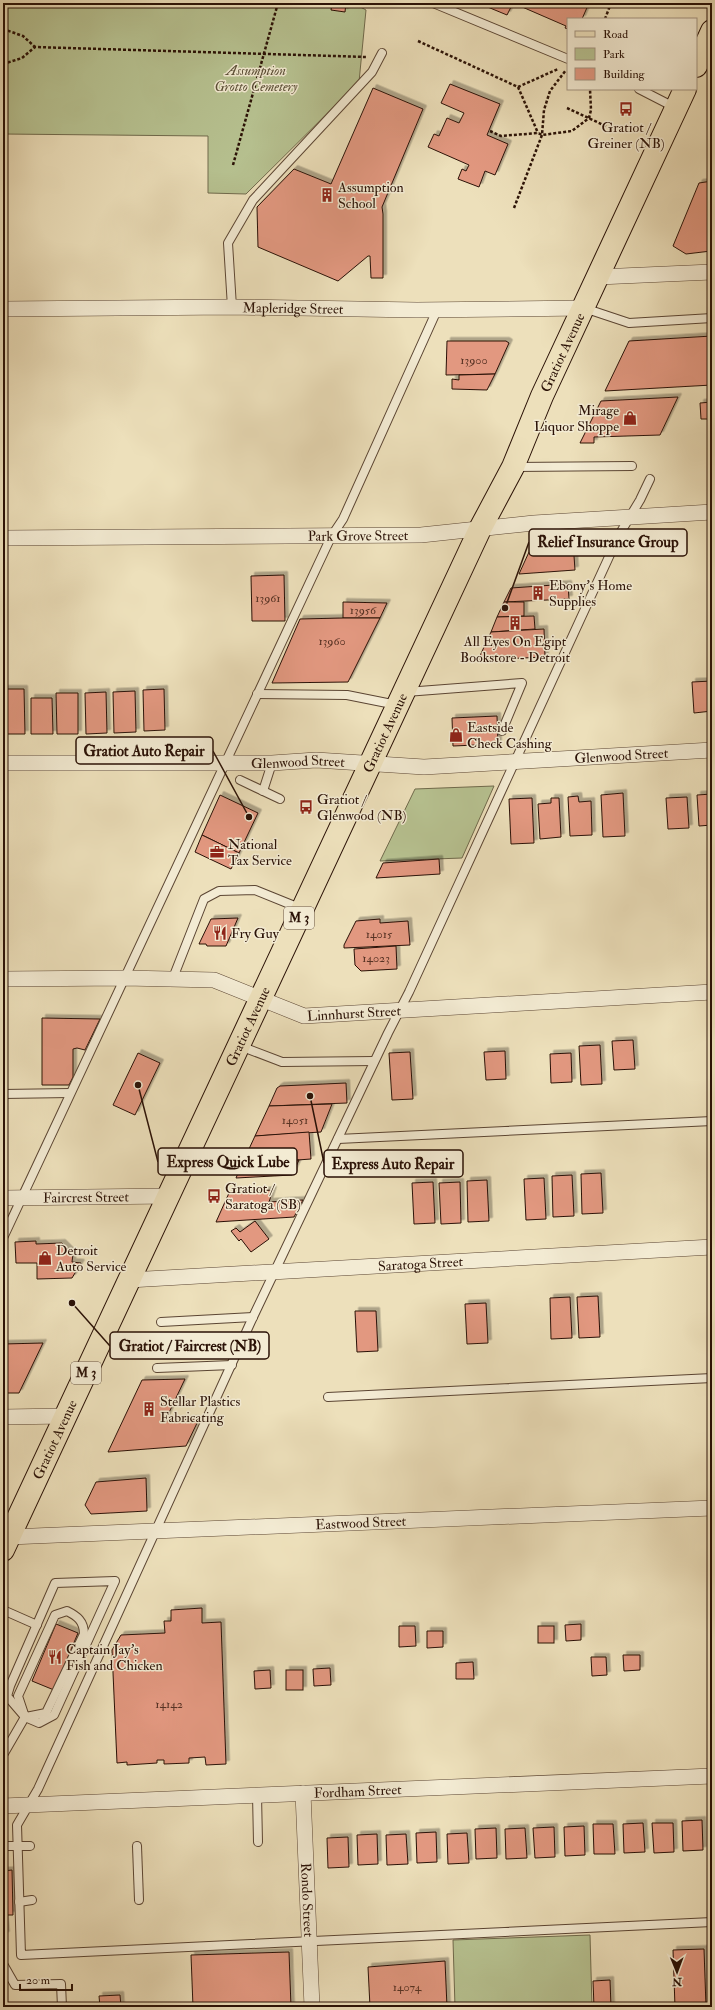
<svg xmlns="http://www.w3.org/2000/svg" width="715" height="2010" font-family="'IM FELL Double Pica',serif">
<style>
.green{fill:#b7c291;stroke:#706a4c}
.building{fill:#e29880;stroke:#2a1106;filter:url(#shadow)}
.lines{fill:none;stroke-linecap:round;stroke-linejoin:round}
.service-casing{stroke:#5b4533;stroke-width:10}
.minor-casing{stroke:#5b4533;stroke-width:16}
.primary-casing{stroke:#2a1106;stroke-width:24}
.path{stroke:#2a1106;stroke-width:2.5;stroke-dasharray:3 2;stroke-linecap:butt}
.service{stroke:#f3ebd3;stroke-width:8}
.minor{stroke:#f3ebd3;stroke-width:15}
.primary{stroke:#ede0bb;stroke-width:22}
.labels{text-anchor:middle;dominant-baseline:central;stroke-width:3;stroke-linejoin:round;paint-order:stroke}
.number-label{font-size:12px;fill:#583324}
.shield{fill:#f3ebd3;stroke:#665244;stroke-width:1}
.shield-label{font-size:13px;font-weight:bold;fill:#2a1106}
.park-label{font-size:14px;font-style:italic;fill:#5b4f37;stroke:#f3ebd3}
.poi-label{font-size:14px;fill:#2a1106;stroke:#f3ebd3;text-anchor:start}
.street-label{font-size:14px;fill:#2a1106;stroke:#f3ebd3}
.leader{fill:none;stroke:#2a1106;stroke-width:1.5}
.callout-dot{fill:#2a1106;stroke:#f3ebd3;stroke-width:1.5}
.callout{fill:#f3ebd3;stroke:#2a1106;stroke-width:1.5}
.callout-label{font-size:15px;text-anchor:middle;font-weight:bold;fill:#2a1106}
</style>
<defs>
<filter id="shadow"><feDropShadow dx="3.5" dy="-3.5" stdDeviation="0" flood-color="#0004"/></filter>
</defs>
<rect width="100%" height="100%" fill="#ede0bb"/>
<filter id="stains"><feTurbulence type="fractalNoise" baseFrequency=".005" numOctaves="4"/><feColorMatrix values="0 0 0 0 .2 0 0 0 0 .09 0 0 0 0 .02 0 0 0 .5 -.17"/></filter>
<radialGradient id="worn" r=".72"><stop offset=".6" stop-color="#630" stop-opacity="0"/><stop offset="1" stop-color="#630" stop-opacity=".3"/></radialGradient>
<g class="green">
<path d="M3 3H353L366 10 359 82 246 194 208 193V136L3 134Z"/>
<path d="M494 786 462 858 380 861 415 789Z"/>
<path d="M590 1935 592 2007H455L453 1940Z"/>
</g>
<g class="building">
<path d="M332 3H346L345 12 331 10Z"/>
<path d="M478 3H589L582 19H568V29L565 28 566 26 513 3 507 15Z"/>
<path d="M450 84 500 104 487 135 508 144 495 175 485 171 479 187 458 179 462 169 466 171 469 165 428 147 434 134 439 136 447 118 459 123 464 113 441 103Z"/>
<path d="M373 88 423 109 382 207 383 214V278H371L370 256H368L338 281 258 247 257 207 294 169 331 184Z"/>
<path d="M712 181V249L711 251 686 254 673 246 699 183Z"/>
<path d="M712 336V385L605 391 629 341Z"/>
<path d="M447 341H506L509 343 495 374 446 375Z"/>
<path d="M495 374 487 390 452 389V379L459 380V375Z"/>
<path d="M678 397 660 435 594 437V443H580L601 401Z"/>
<path d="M712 402V419H701L700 403Z"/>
<path d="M573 542 575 570 519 574 529 552 541 545Z"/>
<path d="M284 575 285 621H252L251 576Z"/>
<path d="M568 584 569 599 504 602 511 588Z"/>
<path d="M343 602 387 603 380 618H343Z"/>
<path d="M504 602H524V616L497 617Z"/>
<path d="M534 616 535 629 491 632 497 617Z"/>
<path d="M343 618H380L348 682 272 683 300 619Z"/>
<path d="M544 629 545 657 478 660 491 632Z"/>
<path d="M712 681V711L694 713 692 682Z"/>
<path d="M3 689H24L25 734H4Z"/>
<path d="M164 689 165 730 144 731 143 690Z"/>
<path d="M135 691 136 732 114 733 113 692Z"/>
<path d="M106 692 107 733 86 734 85 693Z"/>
<path d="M56 693H78V734H57Z"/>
<path d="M31 698H52L53 734H31Z"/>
<path d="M497 716 498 744 453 746 452 718Z"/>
<path d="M623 793 625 836 603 837 601 795Z"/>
<path d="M712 794V825L699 826 697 795Z"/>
<path d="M220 795 258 813 239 853 202 835Z"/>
<path d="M578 796 579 802 591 801 592 835 570 836 568 797Z"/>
<path d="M687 797 689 828 668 829 666 798Z"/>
<path d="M532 798 534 843 511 844 509 799Z"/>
<path d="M551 798H559L561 837 540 839 538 804 551 803Z"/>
<path d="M202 835 239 853 231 869 195 852Z"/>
<path d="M439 859 440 874 376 878 383 863Z"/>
<path d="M238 918 226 946H207L206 944H199L211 919Z"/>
<path d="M380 919V923L408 921 410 945 344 948V945L356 921Z"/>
<path d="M396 946 397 969 361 971 355 965 354 949Z"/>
<path d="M42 1018 100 1019 85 1050 77 1048 73 1049V1077L69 1085H42Z"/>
<path d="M633 1040 635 1069 614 1070 612 1041Z"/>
<path d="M600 1045 602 1084 581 1085 579 1046Z"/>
<path d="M505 1051 506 1079 486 1080 484 1052Z"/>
<path d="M410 1052 413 1099 392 1100 389 1053Z"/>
<path d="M138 1053 160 1063 135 1115 113 1105Z"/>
<path d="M571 1053 572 1082 551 1083 550 1054Z"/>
<path d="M346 1083 347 1103 269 1106 277 1088 280 1086Z"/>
<path d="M332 1104 321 1132 255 1136 269 1106Z"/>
<path d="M309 1132 311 1159 242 1164 255 1136Z"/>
<path d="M299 1160 292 1175 236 1178 242 1164Z"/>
<path d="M601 1173 603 1213 582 1214 581 1174Z"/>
<path d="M572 1175 574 1216 553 1217 552 1176Z"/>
<path d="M544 1178 546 1219 526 1220 524 1179Z"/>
<path d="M487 1180 489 1221 468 1222 467 1181Z"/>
<path d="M433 1182 435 1223 414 1224 412 1183Z"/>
<path d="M460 1182 461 1223 441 1224 439 1183Z"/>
<path d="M273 1190 269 1202 303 1200 294 1217 216 1222 229 1193Z"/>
<path d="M255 1221 269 1239 251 1252 241 1239 239 1241 231 1231 236 1228 240 1232Z"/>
<path d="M36 1241V1244L62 1243 73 1254 72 1262 81 1263 72 1278 37 1279V1263H16L15 1242Z"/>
<path d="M598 1296 600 1337 579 1338 577 1297Z"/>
<path d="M570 1297 572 1338 551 1339 550 1298Z"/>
<path d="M486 1303 488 1343 467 1344 465 1304Z"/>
<path d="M355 1311H376L378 1351 357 1352Z"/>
<path d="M43 1343 19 1393H3V1344Z"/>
<path d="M185 1379 165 1421 196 1419 198 1421 186 1446 108 1452 142 1380Z"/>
<path d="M146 1478 147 1511 91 1514 85 1505 96 1482Z"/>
<path d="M202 1608V1623L221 1622 226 1764 206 1765 205 1757 189 1758V1763L164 1764V1760H157V1763L127 1765V1762L117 1763 112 1650 121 1635 165 1633 164 1621H171V1610Z"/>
<path d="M56 1624 78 1633 54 1690 32 1681Z"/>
<path d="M581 1624V1640L566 1641 565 1625Z"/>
<path d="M399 1626H415L416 1646 399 1647Z"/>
<rect x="538" y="1626" width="16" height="17"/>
<path d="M427 1631H443V1647L427 1648Z"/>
<path d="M623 1655H640V1670L624 1671Z"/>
<path d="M591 1657H606L607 1675 592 1676Z"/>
<path d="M473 1662 474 1679H456V1663Z"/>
<path d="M330 1668 331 1685 314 1686 313 1669Z"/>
<path d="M270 1670 271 1688 255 1689 254 1671Z"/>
<rect x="286" y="1670" width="17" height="20"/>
<path d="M702 1820 703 1850 683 1851 682 1821Z"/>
<path d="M643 1823 645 1852 624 1853 623 1824Z"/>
<path d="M652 1823H673L674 1852 654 1853Z"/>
<path d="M593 1824H613L615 1854H594Z"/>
<path d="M584 1826 585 1855 565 1856 564 1827Z"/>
<path d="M554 1827 555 1857 535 1858 533 1828Z"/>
<path d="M496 1828 497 1858 476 1859 475 1829Z"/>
<path d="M525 1828 527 1858 506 1859 505 1829Z"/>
<path d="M436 1832 437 1862 417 1863 416 1833Z"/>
<path d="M467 1833 469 1863 448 1864 447 1834Z"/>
<path d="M377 1834 378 1864 358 1865 357 1835Z"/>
<path d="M406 1834 408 1864 387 1865 386 1835Z"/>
<path d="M348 1837 349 1867 328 1868 327 1838Z"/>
<path d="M12 1870 13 1915H4L6 1935H3V1871Z"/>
<path d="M704 1949 706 2007H675L673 1950Z"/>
<path d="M289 1952 291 2007H193L191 1955Z"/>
<path d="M445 1961 447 2007H370L368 1967Z"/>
<path d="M610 1980 611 2007H594L593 1981Z"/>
<path d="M120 1995 121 2007H100L99 1996Z"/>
</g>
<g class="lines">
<defs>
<g id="service">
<path d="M433 3 568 59"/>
<path d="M639 89 676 108"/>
<path d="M232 307 228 243 253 200 372 72 382 53"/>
<path d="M584 308 629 323 712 318"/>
<path d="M515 467 632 466"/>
<path d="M650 479 640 500 619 535 409 992 388 1033 253 1317 38 1789 17 1825 21 1955 712 1922"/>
<path d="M406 692 522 683 502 731"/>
<path d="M257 694 347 695 397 705"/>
<path d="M240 780 280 799"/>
<path d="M263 791 272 763"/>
<path d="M173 978 204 899 219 891 255 890 302 909"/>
<path d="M240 1046 282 1062 374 1061"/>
<path d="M3 1094 70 1093"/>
<path d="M338 1139 712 1121"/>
<path d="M3 1238 331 537 343 519 437 310"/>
<path d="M161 1322 253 1317"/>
<path d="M157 1368 232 1365"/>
<path d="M328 1397 712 1378"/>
<path d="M115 1581 54 1715 39 1723 25 1717 7 1696 10 1686 55 1583Z"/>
<path d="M3 1610 37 1625"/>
<path d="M3 1755 25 1717 18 1696 55 1615 67 1611C77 1616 84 1621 84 1634L46 1713 26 1717"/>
<path d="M257 1795 258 1842"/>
<path d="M3 1846H30"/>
<path d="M137 1846 139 1900"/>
<path d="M19 1902 32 1900"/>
<path d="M3 1964 15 1985 61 1984 62 2007"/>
</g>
<g id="minor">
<path d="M598 277 712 272"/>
<path id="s1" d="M3 309 232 307 417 310 584 308"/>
<path id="s2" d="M3 538 421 535 534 523 712 512"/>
<path id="s3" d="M3 763H272L316 760 424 767 712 750"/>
<path id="s4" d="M3 979 125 978 214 980 304 1016 712 992"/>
<path id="s5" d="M3 1198 169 1196"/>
<path id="s6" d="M129 1280 712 1247"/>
<path d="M3 1417 66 1416"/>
<path id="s7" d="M9 1537 712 1508"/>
<path id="s8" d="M303 1793 312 2007"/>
<path id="s9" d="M3 1806 712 1776"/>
</g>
<g id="primary">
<path d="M696 66 712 31"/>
<path id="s10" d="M3 1550 480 529 513 467 542 396 685 89"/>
</g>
</defs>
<use href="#service" class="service-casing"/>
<use href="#minor" class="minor-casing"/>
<use href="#primary" class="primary-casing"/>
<g class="path">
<path d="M605 19 611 3"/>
<path d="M3 29 23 36 35 47"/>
<path d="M418 41 518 87 538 133"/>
<path d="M3 64 22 58 35 47 367 57"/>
<path d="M518 87 558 69"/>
<path d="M567 108 612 129"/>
<path d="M490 131 501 136 538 133 542 135 572 131 589 118 591 110 590 89"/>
<path d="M233 165 278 3"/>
<path d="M514 208 542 135 544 110 550 91 566 70"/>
</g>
<use href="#service" class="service"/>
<use href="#minor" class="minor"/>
<use href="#primary" class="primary"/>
</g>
<defs>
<symbol id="bus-bare" viewBox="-9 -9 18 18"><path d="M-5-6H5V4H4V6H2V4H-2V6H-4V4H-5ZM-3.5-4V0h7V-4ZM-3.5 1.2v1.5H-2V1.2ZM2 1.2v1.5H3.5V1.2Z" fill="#8f2418" stroke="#f3ebd3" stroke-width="2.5" paint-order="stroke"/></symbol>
<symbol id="building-bare" viewBox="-9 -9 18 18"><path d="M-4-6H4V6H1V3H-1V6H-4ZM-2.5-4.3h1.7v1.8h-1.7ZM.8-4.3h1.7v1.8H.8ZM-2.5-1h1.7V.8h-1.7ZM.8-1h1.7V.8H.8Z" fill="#8f2418" stroke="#f3ebd3" stroke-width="2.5" paint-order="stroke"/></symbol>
<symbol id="shop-bare" viewBox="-9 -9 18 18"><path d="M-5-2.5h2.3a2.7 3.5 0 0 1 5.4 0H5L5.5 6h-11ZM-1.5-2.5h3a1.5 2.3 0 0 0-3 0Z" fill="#8f2418" stroke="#f3ebd3" stroke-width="2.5" paint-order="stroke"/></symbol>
<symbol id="office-bare" viewBox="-9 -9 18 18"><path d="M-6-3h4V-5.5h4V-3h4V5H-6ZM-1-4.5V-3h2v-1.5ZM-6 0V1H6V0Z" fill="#8f2418" stroke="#f3ebd3" stroke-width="2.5" paint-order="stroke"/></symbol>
<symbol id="restaurant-bare" viewBox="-9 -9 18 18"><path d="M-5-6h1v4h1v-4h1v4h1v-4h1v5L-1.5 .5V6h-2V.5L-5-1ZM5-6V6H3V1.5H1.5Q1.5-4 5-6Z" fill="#8f2418" stroke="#f3ebd3" stroke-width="2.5" paint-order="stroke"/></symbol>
</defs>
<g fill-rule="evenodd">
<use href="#bus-bare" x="616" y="99" width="20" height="20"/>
<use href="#building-bare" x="317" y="185" width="20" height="20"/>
<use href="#shop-bare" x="620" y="408" width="20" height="20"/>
<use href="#building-bare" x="528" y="583" width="20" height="20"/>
<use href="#building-bare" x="505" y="613" width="20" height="20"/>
<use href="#shop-bare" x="446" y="725" width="20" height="20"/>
<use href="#bus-bare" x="296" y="797" width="20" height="20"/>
<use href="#office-bare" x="207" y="842" width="20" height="20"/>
<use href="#restaurant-bare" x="210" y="923" width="20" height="20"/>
<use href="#bus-bare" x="204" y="1186" width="20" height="20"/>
<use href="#shop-bare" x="35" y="1248" width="20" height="20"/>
<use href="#building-bare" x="139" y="1399" width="20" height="20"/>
<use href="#restaurant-bare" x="45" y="1647" width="20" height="20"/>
</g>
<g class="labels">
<g class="number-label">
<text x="474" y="360">13900</text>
<text x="268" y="598">13961</text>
<text x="363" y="610">13956</text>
<text x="332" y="641">13960</text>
<text x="379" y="934">14015</text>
<text x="376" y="958">14023</text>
<text x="295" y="1120">14051</text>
<text x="169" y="1704">14142</text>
<text x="407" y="1987">14074</text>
</g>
<g class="shield">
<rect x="284" y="907" width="30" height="22" rx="3"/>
<rect x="71" y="1362" width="30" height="22" rx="3"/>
</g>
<g class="shield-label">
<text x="299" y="918">M 3</text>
<text x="86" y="1373">M 3</text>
</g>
<g class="park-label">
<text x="256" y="70">Assumption<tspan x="256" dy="16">Grotto Cemetery</tspan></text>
</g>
<g class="poi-label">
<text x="626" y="127" text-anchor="middle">Gratiot /<tspan x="626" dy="16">Greiner (NB)</tspan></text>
<text x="338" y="187">Assumption<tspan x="338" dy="16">School</tspan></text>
<text x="619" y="410" text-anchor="end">Mirage<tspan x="619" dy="16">Liquor Shoppe</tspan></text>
<text x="549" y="585">Ebony's Home<tspan x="549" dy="16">Supplies</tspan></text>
<text x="515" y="641" text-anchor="middle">All Eyes On Egipt<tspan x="515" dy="16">Bookstore - Detroit</tspan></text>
<text x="467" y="727">Eastside<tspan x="467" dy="16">Check Cashing</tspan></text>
<text x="317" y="799">Gratiot /<tspan x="317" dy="16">Glenwood (NB)</tspan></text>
<text x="228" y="844">National<tspan x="228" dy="16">Tax Service</tspan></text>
<text x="231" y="933">Fry Guy</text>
<text x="225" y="1188">Gratiot /<tspan x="225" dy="16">Saratoga (SB)</tspan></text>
<text x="56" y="1250">Detroit<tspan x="56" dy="16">Auto Service</tspan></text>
<text x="160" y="1401">Stellar Plastics<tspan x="160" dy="16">Fabricating</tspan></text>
<text x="66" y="1649">Captain Jay's<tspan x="66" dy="16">Fish and Chicken</tspan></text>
</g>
<g class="street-label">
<text stroke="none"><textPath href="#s1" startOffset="290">Mapleridge Street</textPath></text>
<text stroke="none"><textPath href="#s10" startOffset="1322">Gratiot Avenue</textPath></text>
<text stroke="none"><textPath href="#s2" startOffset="355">Park Grove Street</textPath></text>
<text stroke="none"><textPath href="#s10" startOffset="902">Gratiot Avenue</textPath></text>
<text stroke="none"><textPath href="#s3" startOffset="619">Glenwood Street</textPath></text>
<text stroke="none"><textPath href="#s3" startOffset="295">Glenwood Street</textPath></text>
<text stroke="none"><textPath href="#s4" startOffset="358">Linnhurst Street</textPath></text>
<text stroke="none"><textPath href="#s10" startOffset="578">Gratiot Avenue</textPath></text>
<text stroke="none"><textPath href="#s5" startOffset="83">Faircrest Street</textPath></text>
<text stroke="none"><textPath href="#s6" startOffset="292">Saratoga Street</textPath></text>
<text stroke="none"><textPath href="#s10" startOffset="122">Gratiot Avenue</textPath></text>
<text stroke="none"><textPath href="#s7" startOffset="352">Eastwood Street</textPath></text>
<text stroke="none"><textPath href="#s9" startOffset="355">Fordham Street</textPath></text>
<text stroke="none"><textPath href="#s8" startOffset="107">Rondo Street</textPath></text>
</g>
</g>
<path class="leader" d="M505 608L529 542M249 817L213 751M138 1085L158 1162M310 1096L324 1163M72 1303L110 1346"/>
<g class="callout-dot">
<circle cx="505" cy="608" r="4"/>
<circle cx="249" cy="817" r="4"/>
<circle cx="138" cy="1085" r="4"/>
<circle cx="310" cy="1096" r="4"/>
<circle cx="72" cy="1303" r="4"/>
</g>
<g class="callout">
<rect x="529" y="529" width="158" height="27" rx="4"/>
<rect x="76" y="737" width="137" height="27" rx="4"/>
<rect x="158" y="1148" width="139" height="27" rx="4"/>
<rect x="324" y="1150" width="139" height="27" rx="4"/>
<rect x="110" y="1332" width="159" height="27" rx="4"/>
</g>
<g class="callout-label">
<text x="608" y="547">Relief Insurance Group</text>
<text x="144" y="756">Gratiot Auto Repair</text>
<text x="228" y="1167">Express Quick Lube</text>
<text x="393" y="1169">Express Auto Repair</text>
<text x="190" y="1351">Gratiot / Faircrest (NB)</text>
</g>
<rect width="715" height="2010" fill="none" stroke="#ede0bb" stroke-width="16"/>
<rect x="4" y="4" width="707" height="2002" fill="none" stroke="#2a1106" stroke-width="2"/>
<rect x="8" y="8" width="699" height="1994" fill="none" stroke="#2a1106"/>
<rect x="567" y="18" width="130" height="72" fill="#f3ebd3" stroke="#a39481"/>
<rect x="575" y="31" width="20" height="6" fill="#ede0bb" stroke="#a39481"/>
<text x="603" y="38" font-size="12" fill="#2a1106">Road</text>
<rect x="575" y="48" width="20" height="12" fill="#b7c291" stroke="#a39481"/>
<text x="603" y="58" font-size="12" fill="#2a1106">Park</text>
<rect x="575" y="68" width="20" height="12" fill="#e29880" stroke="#a39481"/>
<text x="603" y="78" font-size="12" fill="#2a1106">Building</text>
<g transform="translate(677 1972) rotate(179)" stroke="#f3ebd3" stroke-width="3" paint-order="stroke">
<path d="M0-3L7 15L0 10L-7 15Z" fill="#2a1106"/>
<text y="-6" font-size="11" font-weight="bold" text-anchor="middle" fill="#2a1106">N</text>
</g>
<path d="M20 1984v6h52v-6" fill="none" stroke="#2a1106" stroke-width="2"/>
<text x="26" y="1984" font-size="12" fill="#2a1106" stroke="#f3ebd3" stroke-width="3" paint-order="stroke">20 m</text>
<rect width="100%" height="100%" filter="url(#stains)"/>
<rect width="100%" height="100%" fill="url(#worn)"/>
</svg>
